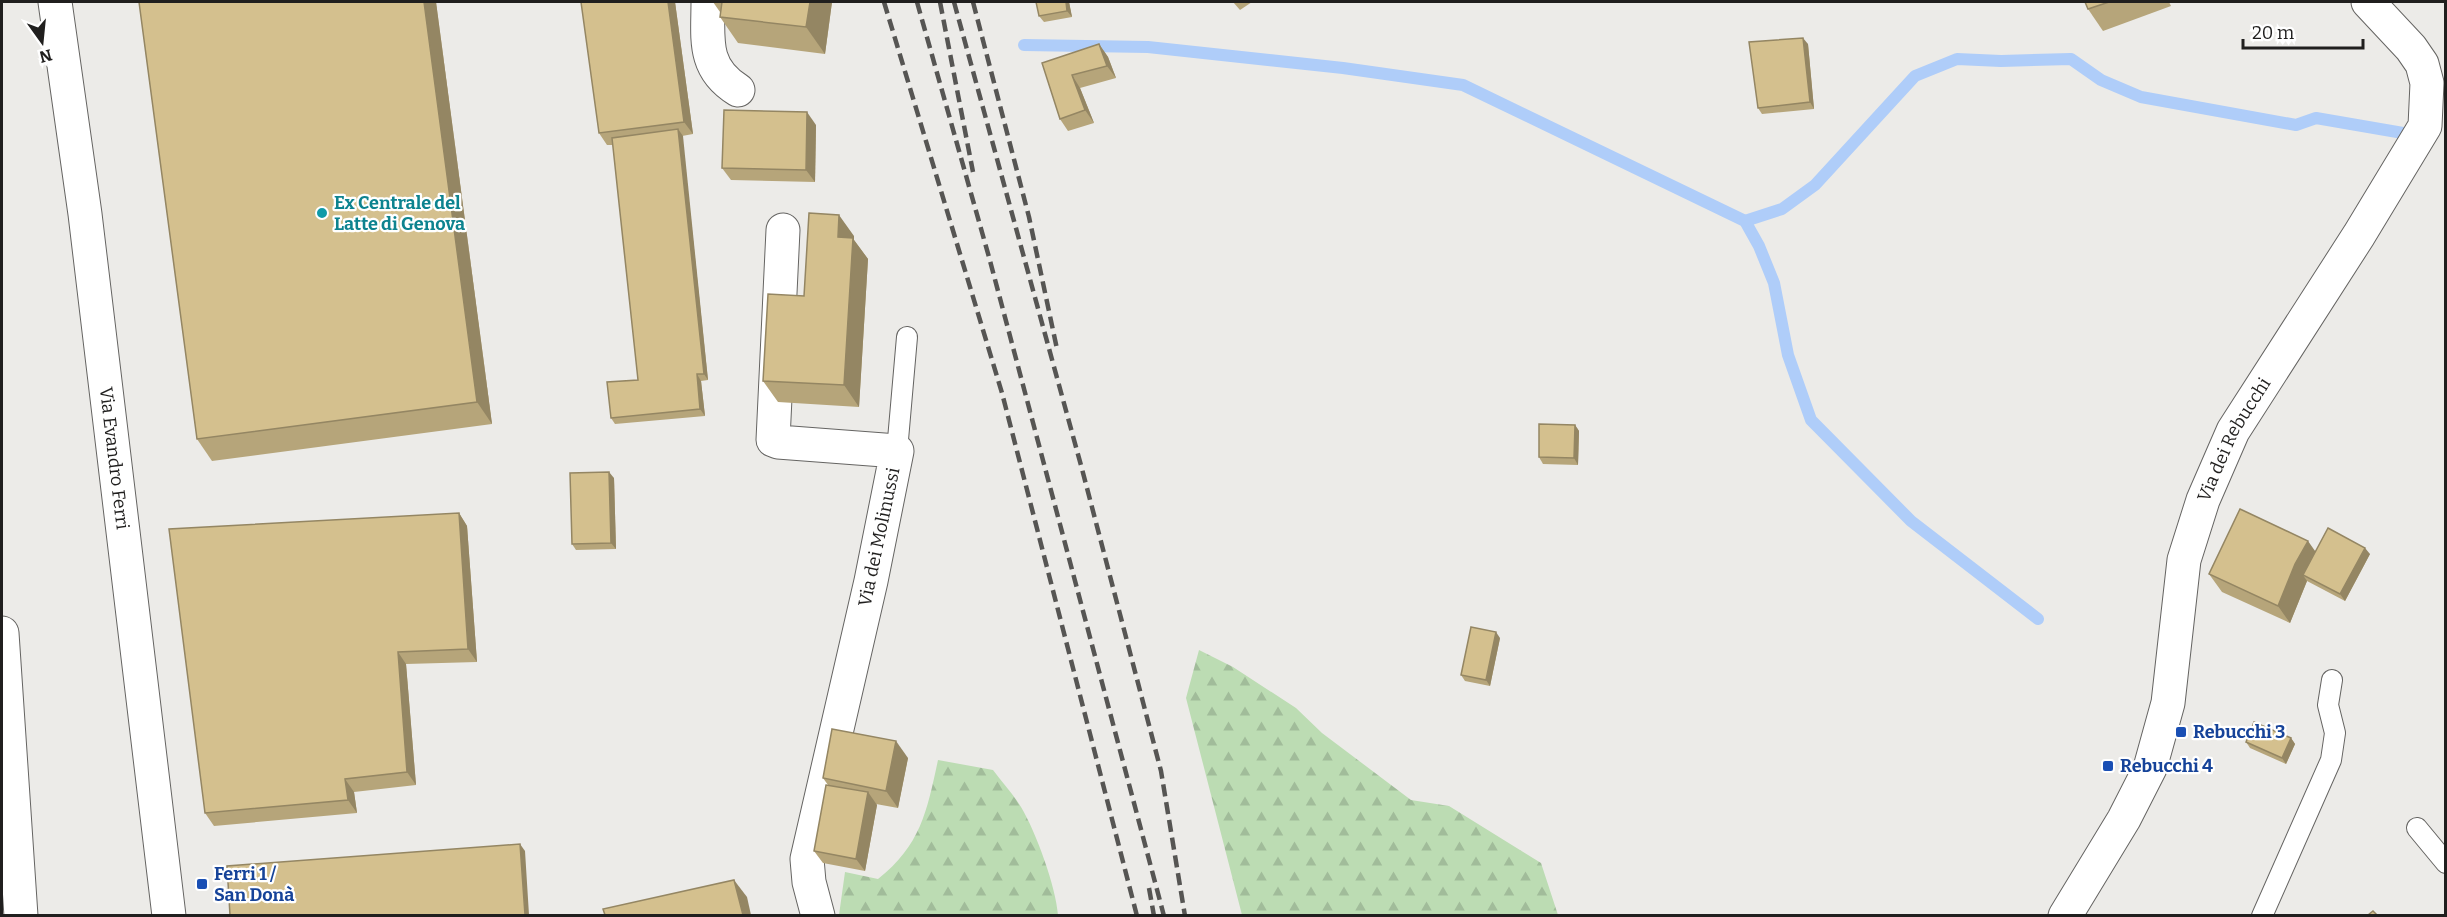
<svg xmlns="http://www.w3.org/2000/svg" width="2447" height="917" font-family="Bitter,serif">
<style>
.forest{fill:url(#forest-firs)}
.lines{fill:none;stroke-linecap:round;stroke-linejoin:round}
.stream{stroke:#afcdf9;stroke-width:12}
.service-casing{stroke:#656462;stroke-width:22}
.minor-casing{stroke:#656462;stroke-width:35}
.primary-casing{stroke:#656462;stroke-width:35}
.service{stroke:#fff;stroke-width:20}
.minor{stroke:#fff;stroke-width:33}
.primary{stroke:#fff;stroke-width:33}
.rail{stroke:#565553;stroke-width:4.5;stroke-dasharray:12 6;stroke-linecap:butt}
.wall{fill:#b6a57a}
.shaded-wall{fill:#948663}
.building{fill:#d4c08e;stroke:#948663;stroke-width:1.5}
.culture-dot{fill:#0f9aa8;stroke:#fff;stroke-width:2}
.transit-dot{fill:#1a4fb4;stroke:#fff;stroke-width:2}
.labels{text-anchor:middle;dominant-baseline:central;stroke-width:4.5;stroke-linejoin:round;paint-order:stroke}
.culture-label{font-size:18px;font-weight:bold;fill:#0d838f;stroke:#fff;text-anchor:start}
.street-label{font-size:18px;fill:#201f1e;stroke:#fff}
.transit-label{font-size:18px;font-weight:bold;fill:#164399;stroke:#fff;text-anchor:start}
</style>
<defs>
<pattern id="forest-firs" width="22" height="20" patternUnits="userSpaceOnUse" patternTransform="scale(1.5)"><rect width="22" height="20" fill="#bcdcb3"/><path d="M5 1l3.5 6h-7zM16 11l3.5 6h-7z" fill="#a1bc9a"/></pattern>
</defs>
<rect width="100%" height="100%" fill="#ecebe8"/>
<g class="forest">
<path d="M1199 650 1233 667 1296 708 1322 733 1411 800 1449 806 1541 863 1558 915H1242L1186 698Z"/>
<path d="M938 760 993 770C1002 782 1013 794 1021 807 1036 832 1056 887 1058 915H839L845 872 878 879C921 845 927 811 938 760Z"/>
</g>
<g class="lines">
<g class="stream">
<path d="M1024 45 1148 47 1343 68 1463 85 1745 221 1759 246 1774 283 1788 355 1811 420 1911 521 2038 619"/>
<path d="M1745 221 1782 209 1815 185 1915 76 1957 59 2001 61 2071 59 2101 80 2141 97 2296 125 2316 118 2403 133"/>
</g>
<defs>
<g id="service">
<path d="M897 451 907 337"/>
<path d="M2417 828 2446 863"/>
<path d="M2262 916 2331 760 2335 733 2328 705 2332 680"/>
</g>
<g id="minor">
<path d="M708 2C708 38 702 68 738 90"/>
<path d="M783 230 773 440 778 442 897 451 871 581 807 859 809 882 818 916"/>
<path id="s1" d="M2065 916 2124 819 2150 768 2168 703 2184 560 2203 500 2233 431 2359 235 2425 126 2427 83 2422 64 2411 48 2368 2"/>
</g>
<g id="primary">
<path id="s2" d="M55 2 85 214 169 916"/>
<path d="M2 633 21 916"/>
</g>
</defs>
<use href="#service" class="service-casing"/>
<use href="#minor" class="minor-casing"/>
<use href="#primary" class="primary-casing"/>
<use href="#service" class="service"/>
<use href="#minor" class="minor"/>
<use href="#primary" class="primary"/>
<g class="rail">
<path d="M884 2 1002 393 1137 916"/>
<path d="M917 2 989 257 1164 916"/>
<path d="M940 2 973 172"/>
<path d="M954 2 1082 469 1161 771 1185 916"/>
<path d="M973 2 1029 217 1057 349"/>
<path d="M1149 888 1154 916"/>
</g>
</g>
<g class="wall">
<path d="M139 2H436L492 424 212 461 197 439Z"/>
<path d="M675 2 693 134 682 136 708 380 701 381 705 416 615 424 611 418 638 380 613 145H607L599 133Z"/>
<path d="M713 2H832L825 54 738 43 720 17V12Z"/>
<path d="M1069 2 1072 17 1044 22 1039 16Z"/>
<path d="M1233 2H1252L1240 10Z"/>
<path d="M1693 2H1705L1694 3Z"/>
<path d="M2085 2H2169L2171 6 2103 31 2088 9Z"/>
<path d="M1099 44 1108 57 1116 78 1080 88 1094 123 1068 131 1060 119 1042 63Z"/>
<path d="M1808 44 1814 109 1762 114 1758 108Z"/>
<path d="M816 125 815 182 731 180 722 168Z"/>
<path d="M854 236V240L868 259 859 407 778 402 763 381Z"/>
<path d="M1575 425 1579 431 1578 465 1543 464 1539 457Z"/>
<path d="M614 478 616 549 576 550 572 544Z"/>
<path d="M459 513 467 526 477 662 406 664 416 785 354 792 357 813 214 826 205 813Z"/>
<path d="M2315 551 2370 554 2345 601 2307 581 2290 623 2222 592 2209 574Z"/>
<path d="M1500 638 1490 686 1465 681 1461 675Z"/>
<path d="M2291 738 2295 744 2286 764 2250 748 2246 742Z"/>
<path d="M908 758 898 808 876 804 877 805 865 871 823 863 814 851 828 785 823 778Z"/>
</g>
<g class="shaded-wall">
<path d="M424 2H436L492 424 477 402Z"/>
<path d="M668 2H675L693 134 684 122Z"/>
<path d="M810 2H832L825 54 806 27Z"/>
<path d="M1066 2H1069L1072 17 1067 11Z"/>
<path d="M1803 38 1808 44 1814 109 1810 102Z"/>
<path d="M1099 44 1108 57 1116 78 1107 66Z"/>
<path d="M1072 75 1080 88 1094 123 1085 110Z"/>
<path d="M807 112 816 125 815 182 806 170Z"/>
<path d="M678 129 683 136 708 380 704 374Z"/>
<path d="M839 215 854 236V240L868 259 859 407 844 385 838 237Z"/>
<path d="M697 374 701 381 705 416 700 409Z"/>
<path d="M1575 425 1579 431 1578 465 1574 458Z"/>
<path d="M609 472 614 478 616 549 611 543Z"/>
<path d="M459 513 467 526 477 662 468 649Z"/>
<path d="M2308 541 2320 558 2303 575 2307 581 2290 623 2278 606 2295 564Z"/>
<path d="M2365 548 2370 554 2345 601 2340 594Z"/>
<path d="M1496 632 1500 638 1490 686 1486 680Z"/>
<path d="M398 652 406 664 416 785 407 772Z"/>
<path d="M2291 738 2295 744 2286 764 2282 758Z"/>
<path d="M896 741 908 758 898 808 886 791Z"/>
<path d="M345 779 354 792 357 813 348 800Z"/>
<path d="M868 792 877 805 865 871 856 859Z"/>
<path d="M520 844 525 851 529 915H525Z"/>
<path d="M734 880 747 897 751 915H743Z"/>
</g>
<g class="building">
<path d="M139 2H424L477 402 197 439Z"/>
<path d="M581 2H668L684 122 599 133Z"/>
<path d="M722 2H810L806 27 720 17Z"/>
<path d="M1036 2H1066L1067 11 1039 16Z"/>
<path d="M2085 2H2109L2088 9Z"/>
<path d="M1803 38 1810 102 1758 108 1749 42Z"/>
<path d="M1099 44 1107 66 1072 75 1085 110 1060 119 1042 63Z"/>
<path d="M724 110 807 112 806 170 722 168Z"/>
<path d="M678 129 704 374H697L700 409 611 418 607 382 638 380 612 138Z"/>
<path d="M809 213 839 215 838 237 853 238 844 385 763 381 768 294 804 296Z"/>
<path d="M1539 424 1575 425 1574 458 1539 457Z"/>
<path d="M609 472 611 543 572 544 570 473Z"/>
<path d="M2240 509 2308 541 2295 564 2278 606 2209 574Z"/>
<path d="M459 513 468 649 398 652 407 772 345 779 348 800 205 813 169 529Z"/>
<path d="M2328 528 2365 548 2340 594 2303 575Z"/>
<path d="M1471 627 1496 632 1486 680 1461 675Z"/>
<path d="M2254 722 2291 738 2282 758 2246 742Z"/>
<path d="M832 729 896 741 886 791 823 778Z"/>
<path d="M826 785 868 792 856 859 814 851Z"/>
<path d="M520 844 525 915H230L227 866Z"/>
<path d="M734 880 743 915H605L603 909Z"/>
<path d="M2373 911 2377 915H2368Z"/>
</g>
<circle class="culture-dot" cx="322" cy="213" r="6"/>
<g class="transit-dot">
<rect x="2175" y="726" width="12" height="12" rx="3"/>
<rect x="2102" y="760" width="12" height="12" rx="3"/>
<rect x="196" y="878" width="12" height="12" rx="3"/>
</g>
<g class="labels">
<g class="culture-label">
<text x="334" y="203">Ex Centrale del<tspan x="334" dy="21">Latte di Genova</tspan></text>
</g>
<g class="street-label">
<text stroke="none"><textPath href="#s1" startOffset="513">Via dei Rebucchi</textPath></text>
<text stroke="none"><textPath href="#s2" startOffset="460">Via Evandro Ferri</textPath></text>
<text transform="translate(879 537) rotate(-78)">Via dei Molinussi</text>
</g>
<g class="transit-label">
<text x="2193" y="732">Rebucchi 3</text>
<text x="2120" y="766">Rebucchi 4</text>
<text x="214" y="874">Ferri 1 /<tspan x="214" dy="21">San Donà</tspan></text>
</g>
</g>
<rect width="2447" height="917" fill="none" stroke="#201f1e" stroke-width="6"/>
<g transform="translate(42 42) rotate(165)" stroke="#ffffff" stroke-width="4.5" paint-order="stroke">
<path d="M0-4.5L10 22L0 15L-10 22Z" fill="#201f1e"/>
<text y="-9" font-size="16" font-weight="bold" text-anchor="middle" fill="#201f1e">N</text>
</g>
<path d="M2243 39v9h120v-9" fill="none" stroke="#201f1e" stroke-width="3"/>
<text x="2252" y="39" font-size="18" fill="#201f1e" stroke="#ffffff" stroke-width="4.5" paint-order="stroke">20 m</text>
</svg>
